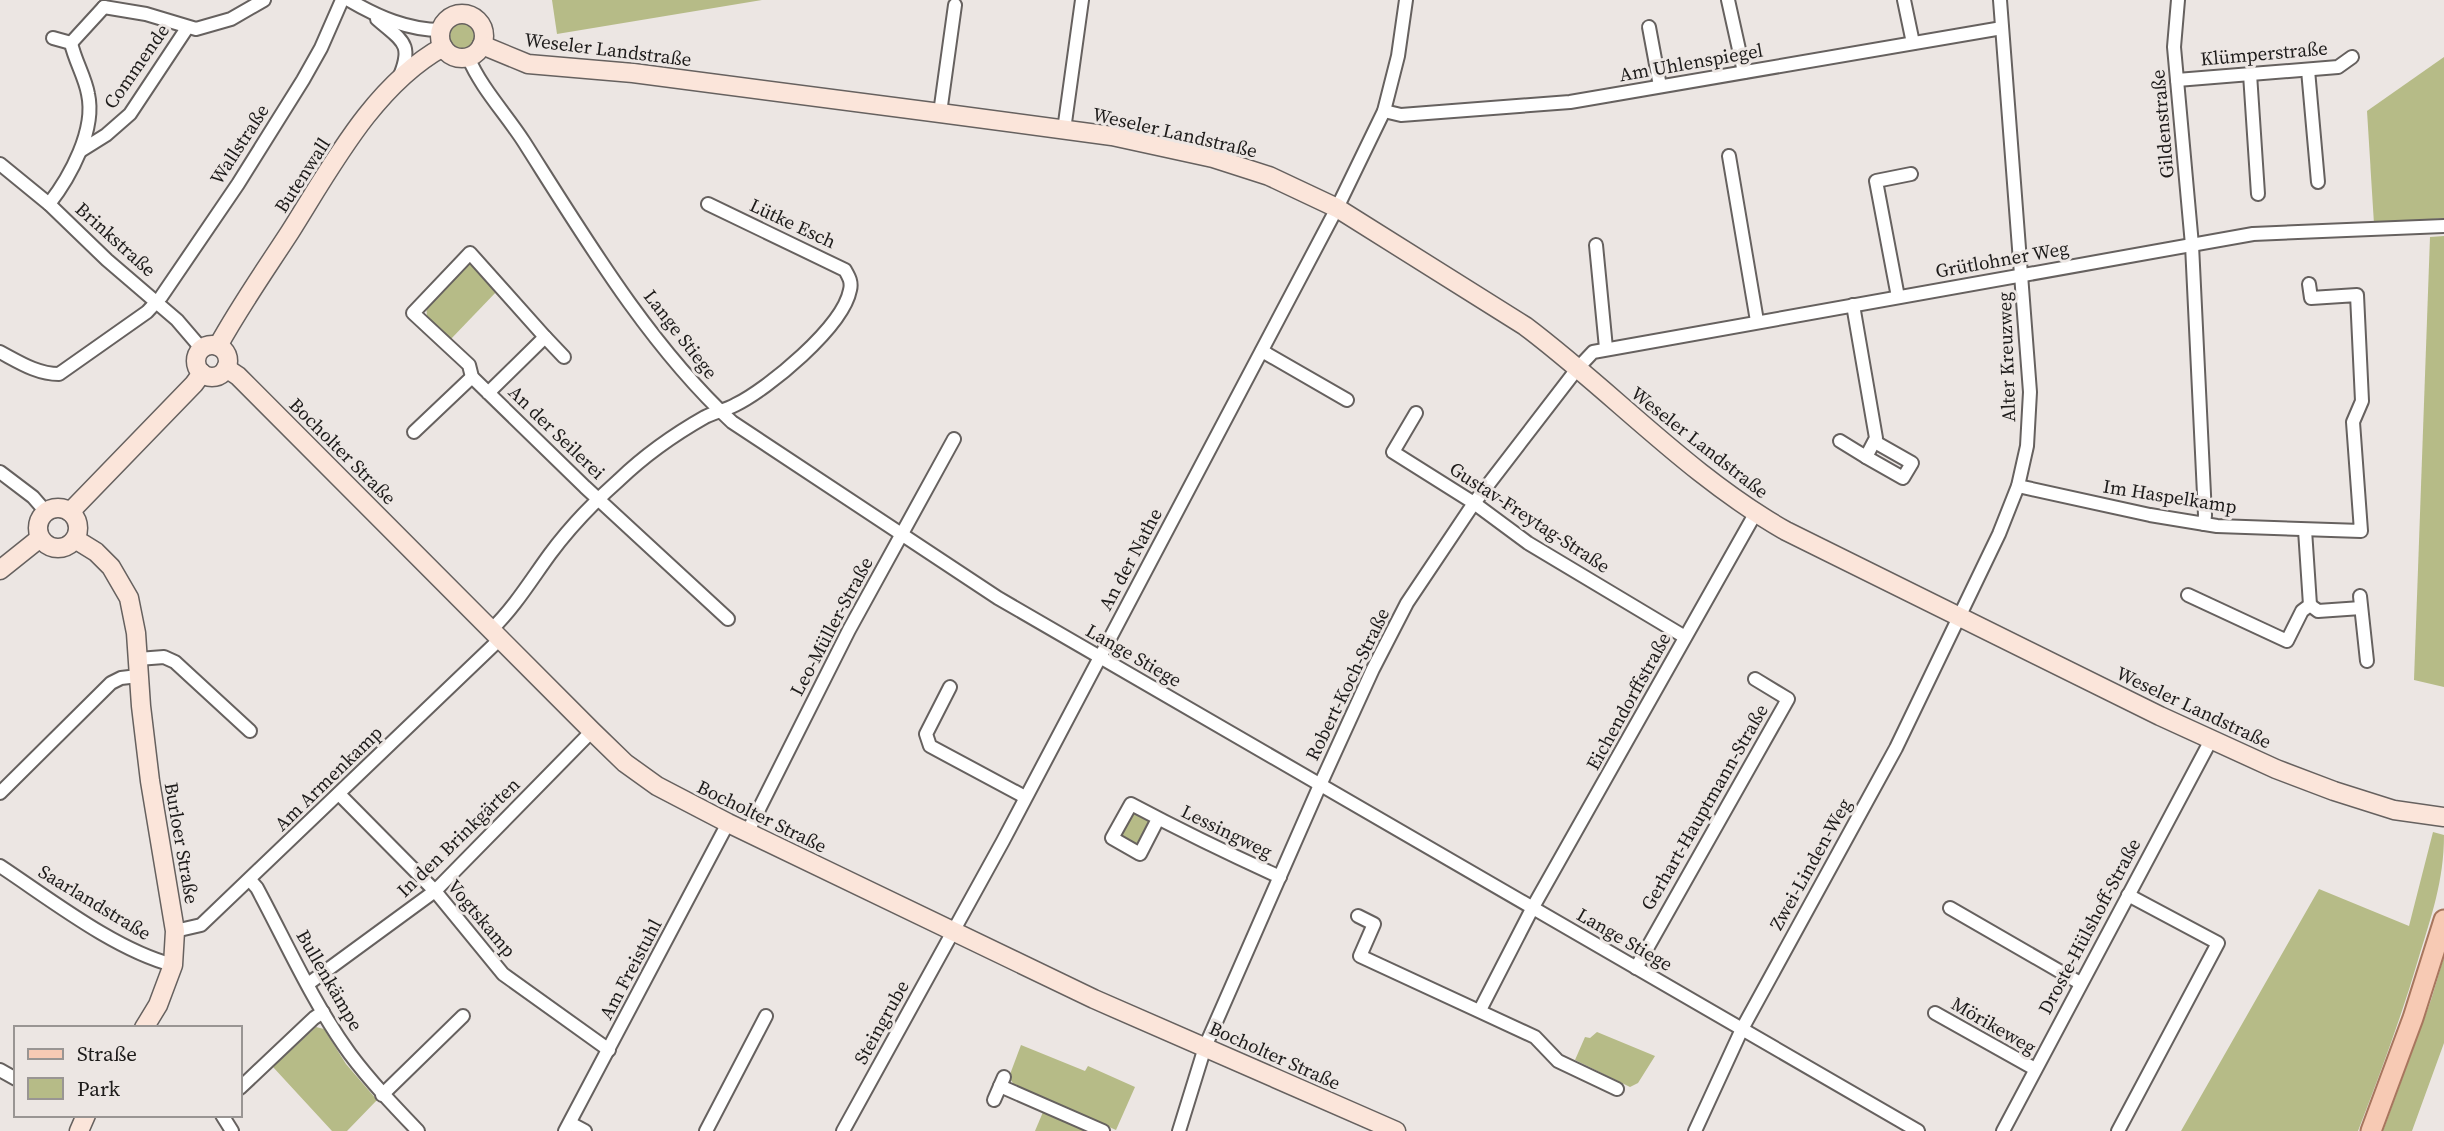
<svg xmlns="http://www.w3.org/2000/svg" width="2444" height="1131" font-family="'Source Serif 4',serif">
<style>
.green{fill:#b6bb87}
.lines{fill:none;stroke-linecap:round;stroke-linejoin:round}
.street-casing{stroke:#66615f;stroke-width:16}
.secondary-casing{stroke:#66615f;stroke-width:21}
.primary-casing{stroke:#a7765e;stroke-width:23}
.street{stroke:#fff;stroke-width:12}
.secondary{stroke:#fbe5da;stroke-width:18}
.primary{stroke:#f7cab4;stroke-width:19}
.labels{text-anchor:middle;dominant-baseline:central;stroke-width:6;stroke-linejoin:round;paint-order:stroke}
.street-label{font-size:19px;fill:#1d1b1a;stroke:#ece6e3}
</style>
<rect width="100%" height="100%" fill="#ece6e3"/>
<g class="green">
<path d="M552 0H762L557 34Z"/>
<circle cx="463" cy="36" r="13"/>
<path d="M2444 57V218L2374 224 2367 111Z"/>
<path d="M2444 236V687L2414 680 2430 237Z"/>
<path d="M467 263H472L498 290 449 341 427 318 426 303Z"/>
<path d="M1133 812 1151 822 1137 848 1119 837Z"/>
<path d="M2433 832 2444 835C2444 881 2431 917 2418 960 2401 1018 2380 1074 2358 1131H2181L2319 889 2409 926Z"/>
<path d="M2444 957V1043L2412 1131H2383L2431 1000Z"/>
<path d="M316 1027 324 1029 346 1064 377 1100 347 1131H332L273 1067Z"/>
<path d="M1597 1032 1655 1056 1638 1083 1630 1087 1575 1060 1585 1037 1590 1038Z"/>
<path d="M1021 1045 1085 1071 1088 1066 1135 1087 1116 1130 1014 1085 1009 1077Z"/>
<path d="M1043 1112 1087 1131H1035Z"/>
</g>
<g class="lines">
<defs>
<g id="street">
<path d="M349 0C378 17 408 30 441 30"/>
<path d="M1728 0 1744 72"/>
<path d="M1904 0 1913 43"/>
<path d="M2178 0 2174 47 2192 245 2205 515 2204 524"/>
<path d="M104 7 146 14 196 29 231 19 264 0"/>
<path d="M377 19C402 41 414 43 399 78"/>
<path d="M1649 27 1660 86"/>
<path d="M53 38 71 43"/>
<path d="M71 43 104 7"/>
<path d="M468 57C481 88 506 114 524 142 585 238 648 344 732 422L998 598 1918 1131"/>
<path d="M2308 70 2318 182"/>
<path d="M2250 74 2258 194"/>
<path d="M2177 80 2338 67 2352 57"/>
<path d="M1384 111 1401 115 1570 102 2002 28"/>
<path d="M940 113 955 5"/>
<path d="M1064 130 1082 0"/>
<path d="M82 150 106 135 130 114 187 28"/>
<path d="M1729 156 1757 321"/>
<path d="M0 164 49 204 107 260 177 320 201 348"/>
<path d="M49 204C70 177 96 130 88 94 85 77 75 61 71 43"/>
<path d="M1596 245 1606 348"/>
<path d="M1898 297 1876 181 1911 174"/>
<path d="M545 337 564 357"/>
<path d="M1262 351 1347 400"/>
<path d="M0 352C19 362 37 374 59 374L147 312 161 297 238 184 303 80 321 48 342 0"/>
<path d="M488 393 545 337 470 253 413 313 469 365 472 377 585 487 728 619"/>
<path d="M1416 413 1393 452 1474 503 1528 543 1685 637"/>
<path d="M414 432 472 377"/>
<path d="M1840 441 1866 457 1876 438 1853 305"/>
<path d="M1866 457 1903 478 1912 463 1875 442"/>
<path d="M0 472 33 497 46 512"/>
<path d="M2018 486 2150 515 2217 526 2361 531 2353 422 2362 401 2357 295 2311 298 2309 284"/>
<path d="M2188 595 2287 641 2302 611 2310 605 2305 530"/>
<path d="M2360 596 2367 661"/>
<path d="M2310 605 2318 611 2361 608"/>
<path d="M491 630C514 608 531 580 550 554 570 527 594 502 619 480 644 456 675 434 705 417 715 412 726 410 735 405 768 389 843 327 850 290 852 282 849 277 845 270L708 204"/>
<path d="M138 659 164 657 175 662 250 731"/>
<path d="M950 687 926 734 930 746 1025 797"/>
<path d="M0 793 111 683 121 678 138 676"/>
<path d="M339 794 435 891 503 974 609 1050"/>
<path d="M1158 819 1140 854 1112 838 1131 804C1180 830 1229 854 1280 877"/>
<path d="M747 833 849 630 954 439"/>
<path d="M0 866C50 899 115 950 173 965"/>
<path d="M250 880 257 888C287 944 313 1003 350 1054 371 1082 394 1106 418 1131"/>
<path d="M1950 908 2080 983"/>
<path d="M1358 916 1374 924 1360 956 1535 1037 1558 1061 1617 1089"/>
<path d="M175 931 201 925 500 639"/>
<path d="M1636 968 1788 699 1755 679"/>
<path d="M308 984 435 891 592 731"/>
<path d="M1480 1010 1533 907 1755 514"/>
<path d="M1935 1013 2035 1069"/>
<path d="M0 1070 16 1079"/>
<path d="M1000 1086 1103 1131"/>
<path d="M240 1088 314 1018 323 1012"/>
<path d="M382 1095 463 1016"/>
<path d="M994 1100 1004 1077"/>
<path d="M222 1115 232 1131"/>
<path d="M570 1123 585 1131"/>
<path d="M565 1131 728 823"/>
<path d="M706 1131 766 1016"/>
<path d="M843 1131 1003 841 1337 208 1384 111 1398 56 1406 0"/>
<path d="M1179 1131 1205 1047 1320 785 1373 669 1407 603 1474 503 1577 369 1593 352 2253 234 2444 226"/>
<path d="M1695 1131 1742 1029 1896 748 1999 534 2018 486 2027 446 2030 392 2000 0"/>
<path d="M2003 1131 2211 740"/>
<path d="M2118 1131 2218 943 2128 895"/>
</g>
<g id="secondary">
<circle cx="462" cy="36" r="22"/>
<path d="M482 45 528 64 633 73 940 113 1112 136 1213 158 1269 176 1337 208 1525 326C1614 393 1689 476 1786 531L2160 716 2276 769 2334 791 2394 810 2444 817"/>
<circle cx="212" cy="361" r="16"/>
<path d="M218 346C240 306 266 269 290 232 331 167 374 85 443 47"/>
<path d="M226 368 238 376 592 731 625 763 657 786 728 823 1094 999 1396 1131"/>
<circle cx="58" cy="528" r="20"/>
<path d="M70 512 194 384 202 373"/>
<path d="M75 539 96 552 111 567 129 598 136 633 141 706 150 781 175 931 173 965 158 1005 144 1028"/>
<path d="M0 570 40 538"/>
<path d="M79 1131 86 1115"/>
</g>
<path id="primary" d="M2371 1131 2413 1018 2444 920"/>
</defs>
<use href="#street" class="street-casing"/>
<use href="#secondary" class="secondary-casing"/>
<use href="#primary" class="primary-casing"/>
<use href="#street" class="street"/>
<use href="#secondary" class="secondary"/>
<use href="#primary" class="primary"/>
</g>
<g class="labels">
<g class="street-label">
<text transform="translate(608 49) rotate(7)">Weseler Landstraße</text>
<text transform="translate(2264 53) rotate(-5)">Klümperstraße</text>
<text transform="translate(1691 62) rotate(-10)">Am Uhlenspiegel</text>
<text transform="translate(136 66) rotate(-55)">Commende</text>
<text transform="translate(2162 124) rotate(-95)">Gildenstraße</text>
<text transform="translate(1175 132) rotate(13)">Weseler Landstraße</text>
<text transform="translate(239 144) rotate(-57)">Wallstraße</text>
<text transform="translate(302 175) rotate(-57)">Butenwall</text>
<text transform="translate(793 223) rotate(25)">Lütke Esch</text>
<text transform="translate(116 239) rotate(42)">Brinkstraße</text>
<text transform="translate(2002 259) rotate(-10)">Grütlohner Weg</text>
<text transform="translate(681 334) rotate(52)">Lange Stiege</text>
<text transform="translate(2006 357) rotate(-92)">Alter Kreuzweg</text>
<text transform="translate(557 432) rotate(44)">An der Seilerei</text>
<text transform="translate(1700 442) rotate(38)">Weseler Landstraße</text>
<text transform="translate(343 451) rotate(45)">Bocholter Straße</text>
<text transform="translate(2170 496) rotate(9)">Im Haspelkamp</text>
<text transform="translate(1530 517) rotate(33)">Gustav-Freytag-Straße</text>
<text transform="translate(1130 559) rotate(-62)">An der Nathe</text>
<text transform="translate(831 626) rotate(-62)">Leo-Müller-Straße</text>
<text transform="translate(1134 655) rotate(30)">Lange Stiege</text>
<text transform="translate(1347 684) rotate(-64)">Robert-Koch-Straße</text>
<text transform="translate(1628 701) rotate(-61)">Eichendorffstraße</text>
<text transform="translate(2194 707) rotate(25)">Weseler Landstraße</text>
<text transform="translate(328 778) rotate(-44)">Am Armenkamp</text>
<text transform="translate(1704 807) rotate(-60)">Gerhart-Hauptmann-Straße</text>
<text transform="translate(762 816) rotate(26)">Bocholter Straße</text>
<text transform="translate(1227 831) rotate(26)">Lessingweg</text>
<text transform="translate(458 837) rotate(-44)">In den Brinkgärten</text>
<text transform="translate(182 843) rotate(80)">Burloer Straße</text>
<text transform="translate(1810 864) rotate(-61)">Zwei-Linden-Weg</text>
<text transform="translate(95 902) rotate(31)">Saarlandstraße</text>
<text transform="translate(482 918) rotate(50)">Vogtskamp</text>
<text transform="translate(2089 926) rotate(-62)">Droste-Hülshoff-Straße</text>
<text transform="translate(1625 939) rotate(30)">Lange Stiege</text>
<text transform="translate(630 969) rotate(-62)">Am Freistuhl</text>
<text transform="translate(330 980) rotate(60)">Bullenkämpe</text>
<text transform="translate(881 1022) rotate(-61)">Steingrube</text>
<text transform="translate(1994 1025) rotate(30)">Mörikeweg</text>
<text transform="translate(1275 1055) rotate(24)">Bocholter Straße</text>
</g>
</g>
<rect x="14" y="1026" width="228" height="91" fill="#ece6e3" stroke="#999593" stroke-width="2"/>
<rect x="28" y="1049" width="35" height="10" fill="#f7cab4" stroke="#999593" stroke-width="2"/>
<text x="77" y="1061" font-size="21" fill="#1d1b1a">Straße</text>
<rect x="28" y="1078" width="35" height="21" fill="#b6bb87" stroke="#999593" stroke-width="2"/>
<text x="77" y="1096" font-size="21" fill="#1d1b1a">Park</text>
</svg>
